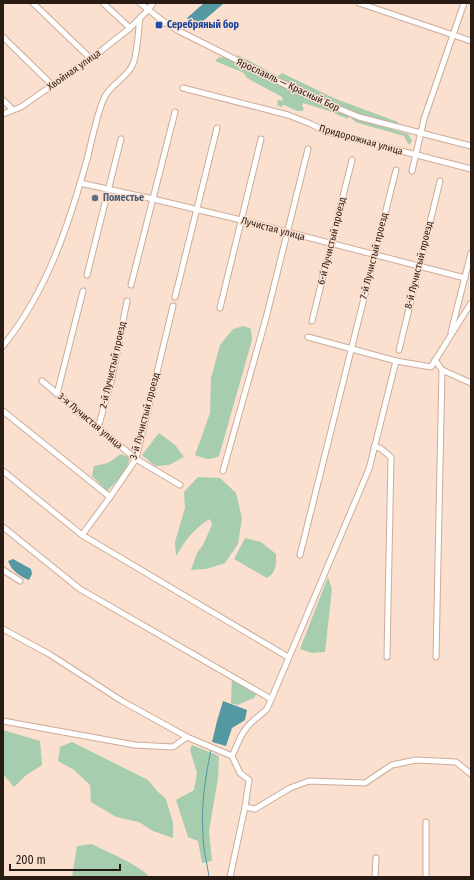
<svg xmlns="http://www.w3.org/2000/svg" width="474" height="880" font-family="'Fira Sans Condensed',sans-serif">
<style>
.green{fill:#a7cdaf}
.water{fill:#5498a2}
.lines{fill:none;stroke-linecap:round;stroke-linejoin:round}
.stream{stroke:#5498a2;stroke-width:1}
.minor-casing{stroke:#cdac99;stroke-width:7}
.minor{stroke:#fff;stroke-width:5}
.transit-dot{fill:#1a4fb4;stroke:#fbdfcf;stroke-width:1.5}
.service-dot{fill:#5c6f8a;stroke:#fbdfcf;stroke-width:1.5}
.labels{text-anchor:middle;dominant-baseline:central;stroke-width:3;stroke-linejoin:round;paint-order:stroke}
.transit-label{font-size:10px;font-weight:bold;fill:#164399;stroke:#fbdfcf;text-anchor:start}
.street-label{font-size:10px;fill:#291c15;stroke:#fbdfcf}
.service-label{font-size:10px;font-weight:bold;fill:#4e5e75;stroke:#fbdfcf;text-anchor:start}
</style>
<rect width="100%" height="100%" fill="#fbdfcf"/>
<g class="green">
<path d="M238 55 278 76 282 73 336 99 398 122V125L341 108 305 93 237 57Z"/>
<path d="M219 57 222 58 225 57 285 88 349 116 348 119 326 110 303 103 302 106 304 109 302 111H297L284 105 281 107 277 105 278 100 283 101 282 97 247 78 244 73 215 61Z"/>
<path d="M352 117 404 133 408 134 412 141 409 145 404 136 355 122 354 120 351 119Z"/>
<path d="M244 326 251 329 252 340 219 456C209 461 205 459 195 455L210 413 211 378 220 345 233 329Z"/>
<path d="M159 433 175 445 184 457 169 465 155 466 142 455Z"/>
<path d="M121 454 130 458 125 472 107 491 92 476 94 466 108 463Z"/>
<path d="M198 477 220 478 236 493 242 518 238 544 225 563 206 569 191 570 197 553 203 545 212 525 210 519C194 528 185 541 176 556L175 542 185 508 184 492Z"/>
<path d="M245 538 261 542 276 554C276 564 277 572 267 578L234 559Z"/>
<path d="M328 577 332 589 325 652 312 653 300 649Z"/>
<path d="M232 677 257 693 254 698 237 705 231 703Z"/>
<path d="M3 730 40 741 42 765 25 776 14 787 3 774Z"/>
<path d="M72 742 148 780 157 791 166 799 173 823V838L153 831 139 822 116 817 91 802 90 785 74 770 58 761 60 747Z"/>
<path d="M192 745 219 756 218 778 209 831 212 861 202 863 198 841 188 837 176 800 194 790 197 773 190 750Z"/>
<path d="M92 844C112 855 133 861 150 877H72L77 846Z"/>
</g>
<g class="water">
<path d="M204 3H224L195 28 187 18Z"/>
<path d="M13 559 31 569 32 574 29 580C19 576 12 571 8 561Z"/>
<path d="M223 701 247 710 245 720 232 728 226 746 212 742 217 721Z"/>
</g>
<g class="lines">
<path class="stream" d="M209 877C207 863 203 848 203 834 201 806 205 778 211 750"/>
<defs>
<g id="minor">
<path d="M33 3 90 58"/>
<path d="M103 3 130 28"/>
<path d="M140 3 164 22 181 32 306 95 359 117 471 146"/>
<path d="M359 3 471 41"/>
<path d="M3 37 52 85"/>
<path d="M183 88 288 115 311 124 324 131 471 169"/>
<path d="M3 100 13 110"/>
<path d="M3 114 21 107 97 54 130 28 148 10 153 3"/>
<path d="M412 171 424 119 464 3"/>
<path d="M80 183 153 199 241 220 465 278"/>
<path d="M87 275 121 139"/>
<path d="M131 285 175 112"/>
<path d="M175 297 217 128"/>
<path d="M220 308 261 139"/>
<path d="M312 321 352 160"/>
<path d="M451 332 471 253"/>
<path d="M308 337 396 361 431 367 471 303"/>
<path d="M3 346C48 290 69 224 88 156 92 138 96 120 102 103 108 85 125 80 132 66 138 55 138 30 140 18"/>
<path d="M399 350 440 181"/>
<path d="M435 360 442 370 471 383"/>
<path d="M42 381 136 459 180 485"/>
<path d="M57 394 83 291"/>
<path d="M3 411 110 497"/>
<path d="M98 428 112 378 127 301"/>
<path d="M374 447 380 448 391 457 387 657"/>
<path d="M3 471 82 535 288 657"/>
<path d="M223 471 266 318 308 149"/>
<path d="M3 527 80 589 271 699"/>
<path d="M82 535 110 497 136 459 173 306"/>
<path d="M300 555 396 170"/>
<path d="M3 570 20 581"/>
<path d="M3 629 49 654 122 701 187 737"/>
<path d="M436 657 442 370"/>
<path d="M3 721 135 745 173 747 187 737 232 756 240 773 249 780 245 807 255 809 290 788 309 781 365 783 392 765 416 760 456 762 471 774"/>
<path d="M232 756C238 744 242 730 252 722 257 717 262 714 267 709L369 469 396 361"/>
<path d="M230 877 245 807"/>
<path d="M375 877 376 858"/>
<path d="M426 877V822"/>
</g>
</defs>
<use href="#minor" class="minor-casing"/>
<use href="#minor" class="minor"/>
</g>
<rect class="transit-dot" x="155" y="21" width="8" height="8" rx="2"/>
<circle class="service-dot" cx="95" cy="198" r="4"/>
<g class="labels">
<g class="transit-label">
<text x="167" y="25">Серебряный бор</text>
</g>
<g class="street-label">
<text transform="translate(74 70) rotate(-35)">Хвойная улица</text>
<text transform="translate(288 85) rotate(25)">Ярославль — Красный Бор</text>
<text transform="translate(361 140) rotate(16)">Придорожная улица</text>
<text transform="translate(273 229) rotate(15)">Лучистая улица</text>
<text transform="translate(332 241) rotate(-76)">6-й Лучистый проезд</text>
<text transform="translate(374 256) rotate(-76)">7-й Лучистый проезд</text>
<text transform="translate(419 265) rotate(-76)">8-й Лучистый проезд</text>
<text transform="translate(113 365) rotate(-77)">2-й Лучистый проезд</text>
<text transform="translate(145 416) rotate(-75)">3-й Лучистый проезд</text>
<text transform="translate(90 421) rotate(40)">3-я Лучистая улица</text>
</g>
<g class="service-label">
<text x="103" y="198">Поместье</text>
</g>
</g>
<rect width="474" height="880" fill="none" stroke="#291c15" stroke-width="8"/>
<path d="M10 864v6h110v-6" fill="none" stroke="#291c15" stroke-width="2"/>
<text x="16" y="864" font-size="12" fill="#291c15" stroke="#fbdfcf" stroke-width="3" paint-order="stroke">200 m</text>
</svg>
